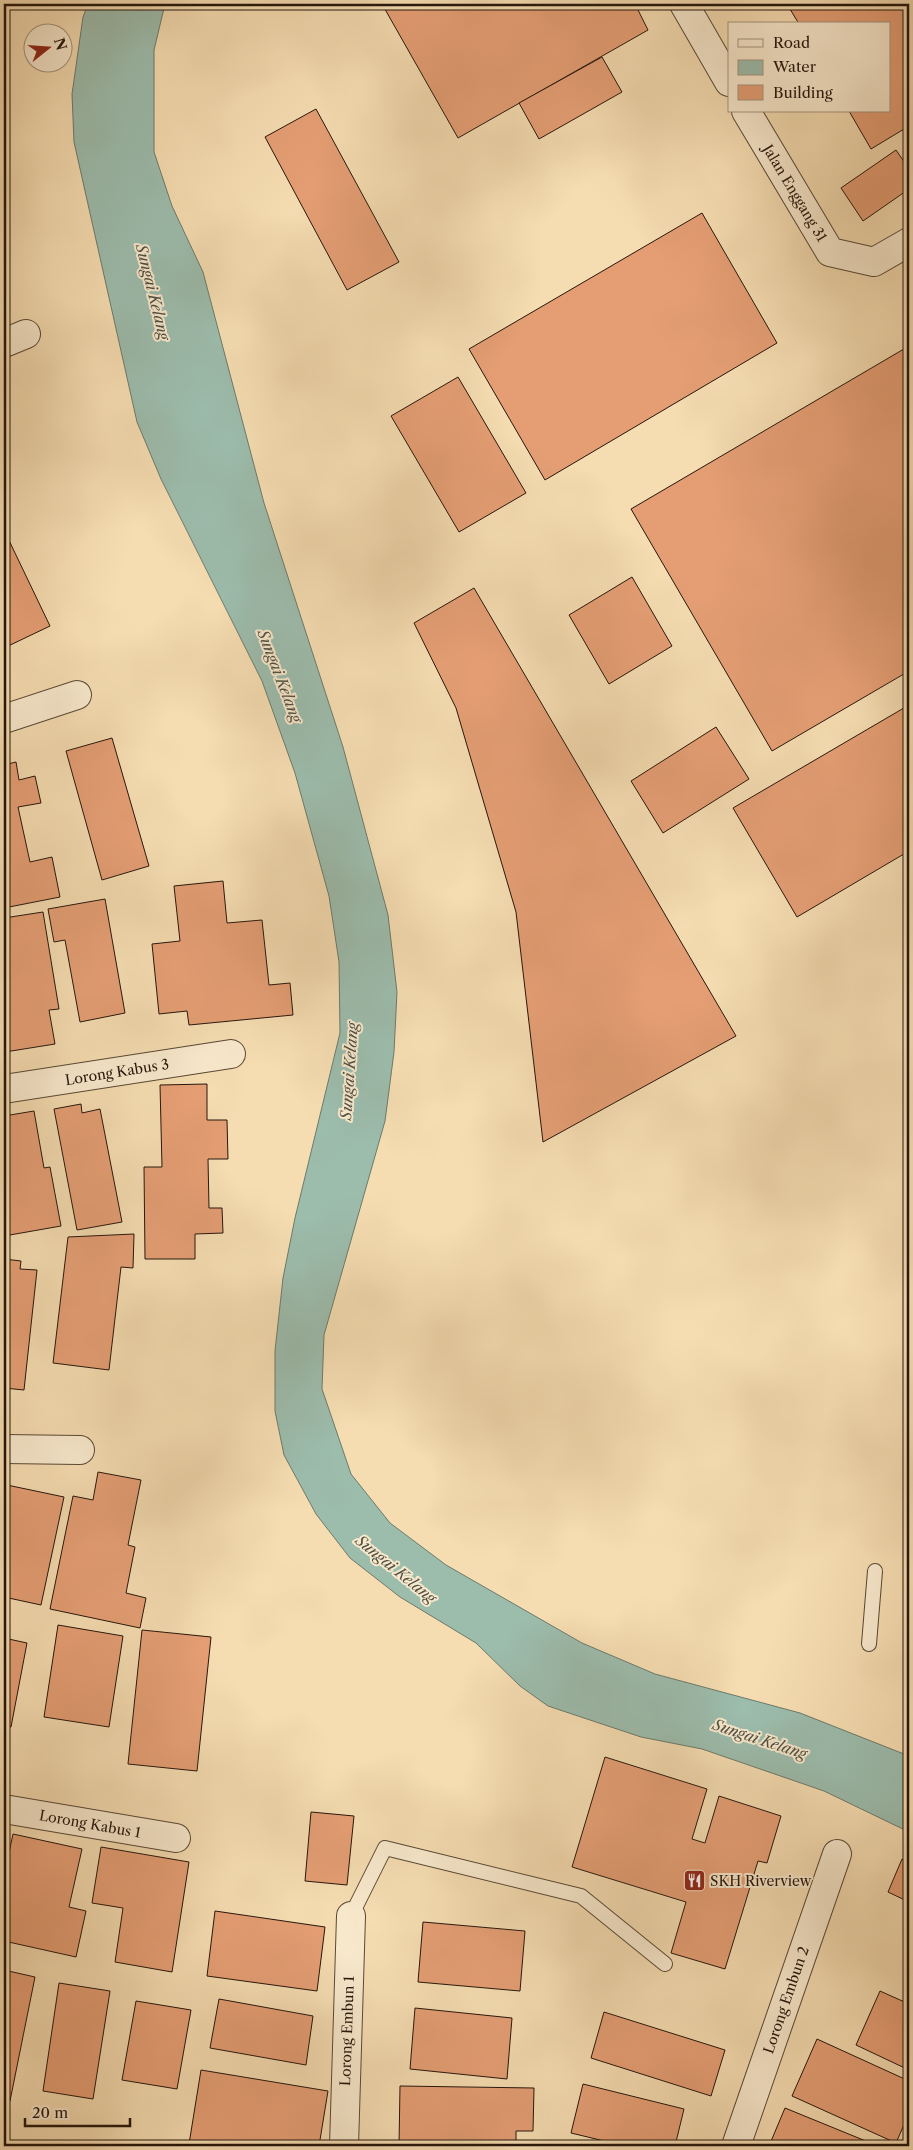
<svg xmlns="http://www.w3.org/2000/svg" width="913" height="2150" font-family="'Libre Caslon Text',serif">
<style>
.water{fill:#9cbcac;stroke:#6c7a6c}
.building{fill:#e59e74;stroke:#25160c}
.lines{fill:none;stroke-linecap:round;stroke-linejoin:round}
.lane-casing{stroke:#594835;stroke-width:16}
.street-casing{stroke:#594835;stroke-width:30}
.lane{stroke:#f8e8cc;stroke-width:14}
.street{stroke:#f8e8cc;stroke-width:28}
.labels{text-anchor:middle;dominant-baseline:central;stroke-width:4;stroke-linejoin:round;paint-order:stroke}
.street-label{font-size:14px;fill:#25160c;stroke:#f8e8cc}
.poi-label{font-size:14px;fill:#25160c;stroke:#f8e8cc;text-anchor:start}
.water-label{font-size:15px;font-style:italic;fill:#4f5044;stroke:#f8e8cc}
</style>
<rect width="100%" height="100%" fill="#f5dcb1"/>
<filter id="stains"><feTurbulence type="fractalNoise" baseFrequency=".004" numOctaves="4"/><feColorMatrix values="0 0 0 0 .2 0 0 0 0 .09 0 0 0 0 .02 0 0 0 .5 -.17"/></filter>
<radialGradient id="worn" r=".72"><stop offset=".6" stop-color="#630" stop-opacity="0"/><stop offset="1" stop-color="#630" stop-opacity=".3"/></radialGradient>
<path class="water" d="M88 4H165L154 50V152L172 206 203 272 264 503 343 747 388 915 397 992 394 1052 385 1121 324 1335 322 1389 351 1474 390 1523 446 1565 582 1643 655 1674 800 1713 909 1756V1832L824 1791 702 1749 641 1737 548 1706 520 1686 476 1643 400 1597 350 1558 316 1514 284 1455 275 1411V1351L283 1278 295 1218 340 1033 339 962 329 896 295 773 262 681 161 479 137 422 74 142 72 94 83 17Z"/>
<g class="building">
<path d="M382 4H635L648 30 458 138Z"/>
<path d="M787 4H909V126L871 149 849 111H889V24H799Z"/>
<path d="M602 57 622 92 539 139 519 103Z"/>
<path d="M316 109 399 262 347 290 265 137Z"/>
<path d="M896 150 909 169V189L863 221 841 188Z"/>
<path d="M702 213 777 343 545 480 469 349Z"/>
<path d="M909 346V671L772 751 631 509Z"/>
<path d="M458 377 526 493 459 532 391 416Z"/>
<path d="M4 530 50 626 4 648Z"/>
<path d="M632 577 672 646 609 684 569 615Z"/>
<path d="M474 588 736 1036 543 1142 516 912 456 708 414 623Z"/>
<path d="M909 705V851L797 917 733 808Z"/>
<path d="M716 727 749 779 663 833 631 781Z"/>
<path d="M112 738 149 866 102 880 66 751Z"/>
<path d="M16 762 19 780 35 776 41 803 18 807 30 862 52 857 60 897 4 908V765Z"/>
<path d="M223 881 227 923 262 920 269 985 290 983 293 1015 189 1025 187 1011 159 1014 152 944 180 941 174 886Z"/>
<path d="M105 899 125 1013 80 1022 65 940 54 942 48 909Z"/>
<path d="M43 912 59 1009 49 1010 55 1044 5 1052 4 1042V918Z"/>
<path d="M207 1084V1120H227L228 1159H208L209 1208H222L223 1233 195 1234V1259H145L144 1167H162L160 1085Z"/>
<path d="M81 1104 82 1113 100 1109 122 1222 77 1230 54 1109Z"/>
<path d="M34 1111 44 1168 50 1167 61 1226 4 1236V1129H6L4 1116Z"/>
<path d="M134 1234 133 1268 121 1267 109 1370 53 1363 68 1237Z"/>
<path d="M4 1259 21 1261 20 1269 37 1270 24 1390 4 1388Z"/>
<path d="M98 1472 141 1480 128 1545 135 1547 126 1593 146 1598 140 1628 50 1609 73 1496 93 1500Z"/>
<path d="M7 1485 64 1497 41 1605 4 1597V1502Z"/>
<path d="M58 1625 123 1636 109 1727 44 1717Z"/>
<path d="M142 1630 211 1637 197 1771 128 1764Z"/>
<path d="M4 1638 27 1643 11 1727 4 1726Z"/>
<path d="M605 1757 707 1789 692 1839 705 1843 719 1796 781 1816 767 1863 758 1861 725 1969 671 1953 686 1902 572 1867Z"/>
<path d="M311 1812 354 1816 347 1885 305 1881Z"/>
<path d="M13 1834 82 1849 69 1907 86 1911 76 1957 4 1941V1876Z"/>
<path d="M101 1847 189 1862 172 1972 115 1962 123 1908 92 1903Z"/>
<path d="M902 1859 909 1863V1902L888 1892Z"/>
<path d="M215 1911 325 1927 317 1991 207 1976Z"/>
<path d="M423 1922 525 1931 520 1991 418 1982Z"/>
<path d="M4 1970 35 1977 10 2101 4 2099Z"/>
<path d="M59 1983 110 1991 93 2099 43 2091Z"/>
<path d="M880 1991 909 2004V2070L856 2045Z"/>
<path d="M219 1999 313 2016 306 2065 210 2048Z"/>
<path d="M136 2001 191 2010 177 2089 122 2080Z"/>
<path d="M415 2008 512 2018 507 2079 410 2069Z"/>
<path d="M604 2012 725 2050 711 2096 591 2058Z"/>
<path d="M817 2039 909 2081V2113L896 2143 792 2096Z"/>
<path d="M201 2070 328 2091 319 2146H200L189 2144Z"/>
<path d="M583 2084 684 2109 675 2146H625L571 2133Z"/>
<path d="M400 2086 534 2088 533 2131H516V2146H399Z"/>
<path d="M785 2108 878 2146H769Z"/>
</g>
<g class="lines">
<defs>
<g id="lane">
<path d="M869 1644 875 1571"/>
<path d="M351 1916 385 1848 581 1896 665 1964"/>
</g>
<g id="street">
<path d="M684 4 729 82"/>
<path d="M746 111 830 252 874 262 909 242"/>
<path d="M4 343 26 334"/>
<path d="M4 719 77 695"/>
<path d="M4 1089 231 1054"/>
<path d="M4 1449 80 1450"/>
<path d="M4 1809 176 1838"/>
<path d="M344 2146 351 1916"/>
<path d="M736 2146 837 1854"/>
</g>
</defs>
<use href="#lane" class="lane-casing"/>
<use href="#street" class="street-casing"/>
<use href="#lane" class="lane"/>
<use href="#street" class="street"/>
</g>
<defs>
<symbol id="restaurant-square" viewBox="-11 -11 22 22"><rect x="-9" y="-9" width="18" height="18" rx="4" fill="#8f2418" stroke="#f8e8cc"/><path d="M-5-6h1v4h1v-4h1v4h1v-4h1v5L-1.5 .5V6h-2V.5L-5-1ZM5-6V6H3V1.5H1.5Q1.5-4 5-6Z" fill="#fff"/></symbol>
</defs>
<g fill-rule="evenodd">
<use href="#restaurant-square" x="682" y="1868" width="25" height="25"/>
</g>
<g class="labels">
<g class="street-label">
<text transform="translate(795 193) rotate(59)">Jalan Enggang 31</text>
<text transform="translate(117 1072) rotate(-9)">Lorong Kabus 3</text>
<text transform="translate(90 1824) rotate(10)">Lorong Kabus 1</text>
<text transform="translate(786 2000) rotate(-71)">Lorong Embun 2</text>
<text transform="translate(347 2031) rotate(-88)">Lorong Embun 1</text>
</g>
<g class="poi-label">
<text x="710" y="1881">SKH Riverview</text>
</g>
<g class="water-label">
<text transform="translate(153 292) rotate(76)">Sungai Kelang</text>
<text transform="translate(280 676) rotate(69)">Sungai Kelang</text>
<text transform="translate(349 1071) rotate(-86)">Sungai Kelang</text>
<text transform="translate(396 1569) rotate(39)">Sungai Kelang</text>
<text transform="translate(760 1739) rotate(18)">Sungai Kelang</text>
</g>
</g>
<rect width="913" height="2150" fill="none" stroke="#f5dcb1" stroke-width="20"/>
<rect x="5" y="5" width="903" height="2140" fill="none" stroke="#25160c" stroke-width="2.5"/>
<rect x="10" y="10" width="893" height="2130" fill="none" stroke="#25160c"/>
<rect x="728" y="22" width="162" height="90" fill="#f8e8cc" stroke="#a4947f"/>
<rect x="738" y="39" width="25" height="8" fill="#f8e8cc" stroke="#a4947f"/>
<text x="773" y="48" font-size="15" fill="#25160c">Road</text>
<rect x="738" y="60" width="25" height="15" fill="#9cbcac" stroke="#a4947f"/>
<text x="773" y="72" font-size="15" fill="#25160c">Water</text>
<rect x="738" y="85" width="25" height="15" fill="#e59e74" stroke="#a4947f"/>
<text x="773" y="98" font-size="15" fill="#25160c">Building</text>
<g transform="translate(48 48) rotate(73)"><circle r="24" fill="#f8e8cc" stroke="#a4947f"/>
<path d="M0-4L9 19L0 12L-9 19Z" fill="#8f2418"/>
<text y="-8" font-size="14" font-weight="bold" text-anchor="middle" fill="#25160c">N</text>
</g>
<path d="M25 2118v8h105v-8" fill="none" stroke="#25160c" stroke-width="2.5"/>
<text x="32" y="2118" font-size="15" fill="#25160c" stroke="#f8e8cc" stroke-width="4" paint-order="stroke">20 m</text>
<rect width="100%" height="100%" filter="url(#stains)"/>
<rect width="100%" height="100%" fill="url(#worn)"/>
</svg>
